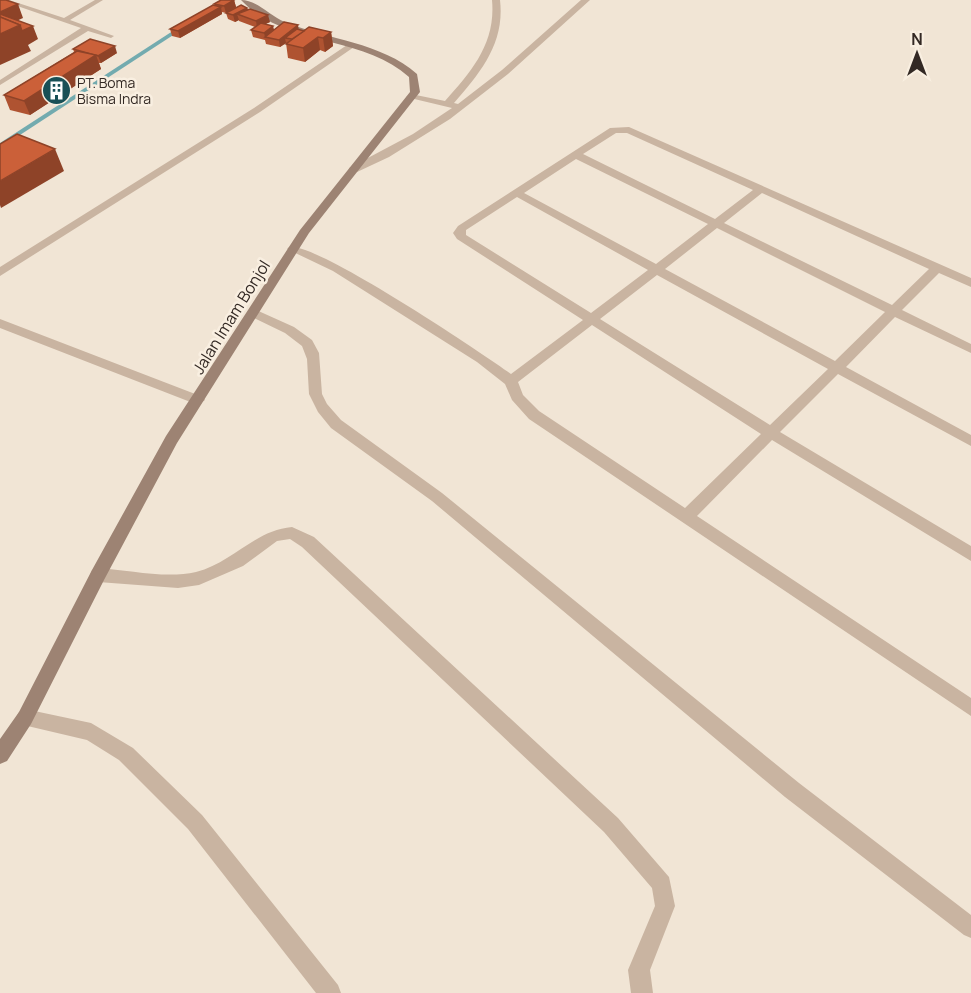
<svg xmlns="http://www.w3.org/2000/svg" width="971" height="993" font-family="Manrope,sans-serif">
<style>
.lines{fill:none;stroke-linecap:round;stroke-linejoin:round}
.stream{fill:#73abaf;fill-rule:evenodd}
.lane{fill:#c9b4a1;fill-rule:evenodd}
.street{fill:#c9b4a1;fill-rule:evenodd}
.secondary{fill:#9d8373;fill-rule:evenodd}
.wall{fill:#af5331}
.shaded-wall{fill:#8e4328}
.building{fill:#cb6039;stroke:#8e4328;stroke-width:1.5}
.labels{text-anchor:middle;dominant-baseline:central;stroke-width:5;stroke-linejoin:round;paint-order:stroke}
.far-poi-label{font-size:14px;fill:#332924;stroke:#f9efe1;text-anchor:start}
.street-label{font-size:16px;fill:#332924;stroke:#f9efe1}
</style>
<rect width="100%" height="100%" fill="#f1e5d5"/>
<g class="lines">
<path class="stream" d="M179 27 184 28 0 148V143Z"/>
<path class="lane" d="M0 0H9L64 18 95 0H103L70 20 114 36 111 38 88 31 0 85V80L81 28Z"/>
<g class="street">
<path d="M492 0H500C505 43 481 72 454 103L458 104 502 70 581 0H590L508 74 450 119 389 157 357 172H349V168L413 134 452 108 406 97 411 94 445 101C472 71 496 43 492 0Z"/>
<path d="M347 45 354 47 260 112 0 276V267L254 108Z"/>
<path d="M629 127 971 278V287L939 273 902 310 971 344V353L895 317 846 367 971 435V446L838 374 780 432 971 546V561L772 440 697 516 971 698V716L529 419 512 400 505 384 477 362 333 271 287 249 289 247C315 241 482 353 511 374L583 320 457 239 453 233 458 226 610 128ZM616 133H627L753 190 715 219 583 154ZM576 159 708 224 656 264 524 193ZM762 193 929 269 892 305 724 223ZM517 197 648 270 591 313 466 235V230ZM717 228 885 312 835 361 665 269ZM657 275 828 369 770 425 600 319ZM592 325 761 434 685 508 539 411 523 395 518 382Z"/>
<path d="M254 309 294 327 312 340 319 353 322 394 327 404 341 420 442 493 799 783 971 915V938L964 935 785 797 432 501 331 428 318 412 309 394 307 359 302 346 285 333 250 316 248 313 250 310Z"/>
<path d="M0 319 203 397 205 400 198 405 193 403 0 328Z"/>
<path d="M292 527 314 537 618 818 669 877 675 906 650 970 653 993H631L628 970 655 906 652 888 604 832 302 547 290 539 277 541 243 566 199 585 178 588 98 582 92 580 90 575 92 570 98 568C129 570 166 579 196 572 232 563 255 530 292 527Z"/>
<path d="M25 709 91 723 133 748 202 815 338 985 341 993H316L188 829 119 760 87 740 19 724 16 718 19 712Z"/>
</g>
<path class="secondary" d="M241 0C257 0 270 16 285 22 328 40 381 42 417 74L420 92 309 233 177 443 104 580 31 724 7 761 0 764V739L19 712 92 570 166 436 300 230 410 92 409 77C362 35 285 47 241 0Z"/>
</g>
<g class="wall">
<path d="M234 0 236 7 248 9 270 22 265 24 274 30H299L331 32 333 46 325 52 320 50 305 62 288 58 286 43 280 47 266 44 265 40 253 37 251 30 255 27 239 21V20L235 22 228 19 226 13 222 12V14L180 38 172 36 170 29 215 5 214 4Z"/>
<path d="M73 49 117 53 101 63H99L101 69 30 115 10 110 4 95 74 52Z"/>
</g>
<g class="shaded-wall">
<path d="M234 0 236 7 226 13 224 6Z"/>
<path d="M18 4 23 18 3 27 0 19V12Z"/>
<path d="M221 7 222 14 180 38 178 31Z"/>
<path d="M247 8 249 14H237L239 20 235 22 233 15Z"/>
<path d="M268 15 270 22 257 28 256 21Z"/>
<path d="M20 25 33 26 38 39 28 45 31 51 0 65V34Z"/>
<path d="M298 25 299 32 285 38 286 43 280 47 279 40Z"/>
<path d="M273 26 275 33 265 37 264 33Z"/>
<path d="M331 32 333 46 325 52 323 38Z"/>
<path d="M318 37 320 50 305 62 303 48Z"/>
<path d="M115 46 117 53 101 63 98 56Z"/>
<path d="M96 55 101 69 30 115 24 101Z"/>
<path d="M55 149 64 171 1 208 0 205V181Z"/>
</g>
<g class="building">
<path d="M0 0H6L18 4 0 12Z"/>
<path d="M221 0H234L224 6 214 4Z"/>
<path d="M213 5 221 7 178 31 170 29Z"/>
<path d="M241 5 247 8 233 15 226 13Z"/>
<path d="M250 9 268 15 256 21 237 14Z"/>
<path d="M0 14 33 26 22 31 20 25 0 17Z"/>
<path d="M0 17 20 25 0 34Z"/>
<path d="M284 22 298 25 279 40 265 37Z"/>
<path d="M261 23 273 26 264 33 251 30Z"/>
<path d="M309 27 331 32 323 38 318 37 303 48 286 44Z"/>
<path d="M297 29 304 31 292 39 285 38Z"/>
<path d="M90 39 115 46 98 56 73 49Z"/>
<path d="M77 51 96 55 24 101 4 95Z"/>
<path d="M17 134 55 149 0 181V144Z"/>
</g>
<defs>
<symbol id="building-disc" viewBox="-11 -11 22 22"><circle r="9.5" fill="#195056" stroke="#f9efe1"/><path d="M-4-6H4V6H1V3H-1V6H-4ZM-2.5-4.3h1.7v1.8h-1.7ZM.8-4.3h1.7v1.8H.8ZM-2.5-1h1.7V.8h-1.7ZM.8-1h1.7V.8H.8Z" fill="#fff"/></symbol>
</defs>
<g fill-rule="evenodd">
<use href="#building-disc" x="40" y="74" width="33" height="33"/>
</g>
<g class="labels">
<g class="far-poi-label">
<text x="77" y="82">PT. Boma<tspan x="77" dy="16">Bisma Indra</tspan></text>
</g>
<g class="street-label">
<text transform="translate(231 317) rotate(-58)">Jalan Imam Bonjol</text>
</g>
</g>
<g transform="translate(917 54)" stroke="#f9efe1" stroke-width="4.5" paint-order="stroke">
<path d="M0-4.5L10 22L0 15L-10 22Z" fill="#332924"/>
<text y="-9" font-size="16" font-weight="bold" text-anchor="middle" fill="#332924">N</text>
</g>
</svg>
